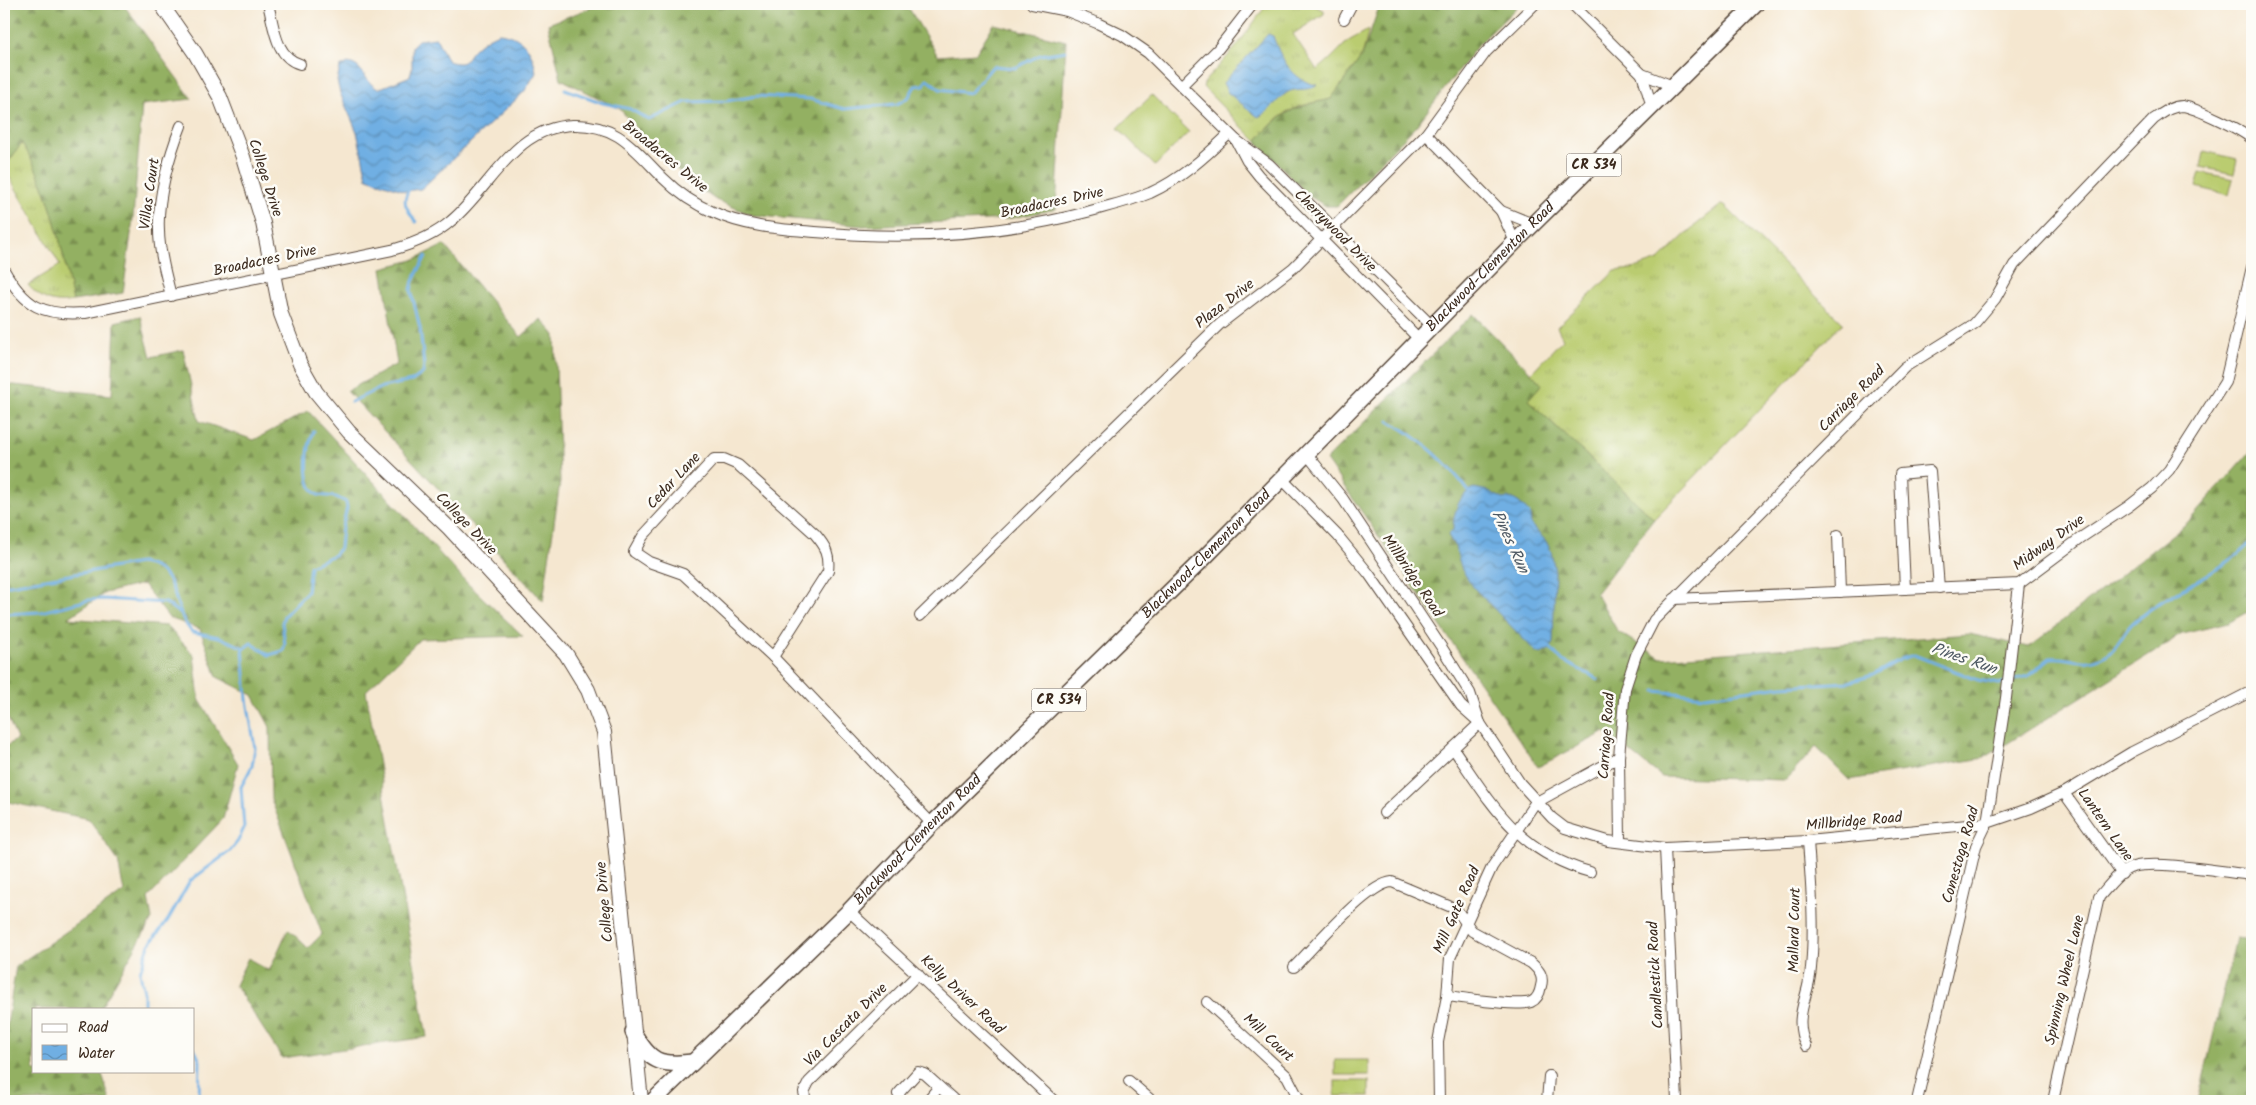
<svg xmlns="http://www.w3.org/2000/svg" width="2256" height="1105" font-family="Kalam,sans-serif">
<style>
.grass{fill:url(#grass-tufts);stroke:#7a7b46}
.forest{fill:url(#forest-firs);stroke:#676d40}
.pitch{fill:#bacc6f;stroke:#7a7b46}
.water{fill:url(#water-waves);stroke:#566c80}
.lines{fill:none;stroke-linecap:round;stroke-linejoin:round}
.stream{stroke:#70afe3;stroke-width:3}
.minor-casing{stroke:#574639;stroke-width:12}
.secondary-casing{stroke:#574639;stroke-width:16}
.primary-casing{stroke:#574639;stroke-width:18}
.minor{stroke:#fff;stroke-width:10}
.secondary{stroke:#fff;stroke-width:14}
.primary{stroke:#fff;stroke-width:15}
.labels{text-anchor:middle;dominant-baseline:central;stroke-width:5;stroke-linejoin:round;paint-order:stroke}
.shield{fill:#fdfcf7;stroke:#75695f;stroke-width:1}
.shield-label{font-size:14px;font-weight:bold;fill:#3b2a1e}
.street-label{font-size:15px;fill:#3b2a1e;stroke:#fdfcf7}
.water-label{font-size:16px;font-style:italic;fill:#4e5963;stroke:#fdfcf7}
</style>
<defs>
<pattern id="grass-tufts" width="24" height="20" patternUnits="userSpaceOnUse" patternTransform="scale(1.25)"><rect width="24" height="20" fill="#bacc6f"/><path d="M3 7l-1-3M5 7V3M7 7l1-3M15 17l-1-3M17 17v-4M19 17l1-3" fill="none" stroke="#a1af60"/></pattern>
<pattern id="forest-firs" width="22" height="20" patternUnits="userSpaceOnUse" patternTransform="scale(1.25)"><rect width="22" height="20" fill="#93b062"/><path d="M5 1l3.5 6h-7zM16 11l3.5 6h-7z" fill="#798f50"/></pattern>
<pattern id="water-waves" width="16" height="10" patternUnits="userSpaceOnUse" patternTransform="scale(1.25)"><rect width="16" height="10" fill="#70afe3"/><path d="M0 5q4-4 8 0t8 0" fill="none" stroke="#5d8fb7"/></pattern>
</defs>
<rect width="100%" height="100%" fill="#fdfcf7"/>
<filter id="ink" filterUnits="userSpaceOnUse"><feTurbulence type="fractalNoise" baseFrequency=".02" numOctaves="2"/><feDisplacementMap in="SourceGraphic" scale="10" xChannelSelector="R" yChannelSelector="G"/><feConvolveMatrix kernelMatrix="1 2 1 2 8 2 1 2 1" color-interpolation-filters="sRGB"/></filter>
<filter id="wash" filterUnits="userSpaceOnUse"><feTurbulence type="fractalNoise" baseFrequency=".0096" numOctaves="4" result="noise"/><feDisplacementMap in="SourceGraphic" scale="20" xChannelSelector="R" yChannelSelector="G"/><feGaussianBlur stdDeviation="1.12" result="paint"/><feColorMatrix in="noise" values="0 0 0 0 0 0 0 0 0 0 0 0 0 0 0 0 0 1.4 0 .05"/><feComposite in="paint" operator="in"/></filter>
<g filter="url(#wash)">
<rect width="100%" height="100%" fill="#f5e7d0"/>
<g class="grass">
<path d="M1267 4H1310L1324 10V14L1293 34 1317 70C1330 60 1335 54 1346 43 1350 39 1363 34 1369 29L1362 56 1331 99C1291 107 1284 110 1256 141L1203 87 1205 81 1237 46Z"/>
<path d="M22 142C52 193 61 244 73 301 54 305 40 299 28 285L60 265 4 168Z"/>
<path d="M1721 205 1725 206 1843 323 1654 519 1527 399 1542 384 1531 373 1563 339 1557 327 1615 271 1632 269 1659 260 1692 228Z"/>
</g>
<g class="forest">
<path d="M4 4H123L192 99 142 105 133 219 123 293 73 301C61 246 52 192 22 143L4 168Z"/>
<path d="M601 4H755L762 8 767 4H878L910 10 938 56 976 53 994 24 1066 41 1056 209 1007 219 863 226 752 215 716 200 690 182 641 134 620 109 561 79 548 24Z"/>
<path d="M1380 4H1520L1478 45 1416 126 1337 206H1326L1309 196 1256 141C1285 110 1291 108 1331 99L1362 56Z"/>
<path d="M444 245 521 337 541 319 555 335 560 482 543 601 347 391 397 364 382 268 413 260Z"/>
<path d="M1473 314 1542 384 1528 400 1654 519 1596 593 1618 632 1661 658 1969 634 2029 647 2187 523 2252 450V610L2228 623 2182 634 1984 758 1849 780 1816 747 1786 780 1662 777 1605 732 1538 767 1326 460Z"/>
<path d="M140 316 151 357 183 350 199 421 254 440 308 411 467 583 523 636 420 639 366 691 427 1037 282 1058 235 985 248 958 269 971 288 929 308 948 322 934 271 799 270 727 253 695 217 677 200 629 169 618 143 584 105 593 68 618 167 626 194 655 199 699 238 764 223 819 148 898 152 919 100 1009H34V1071H101L110 1101H4V1045L16 966 124 892 118 861 89 819 8 802 4 807V748L17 739 7 716H4V384L112 395 115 322Z"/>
<path d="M2236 938 2252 940V1101H2198Z"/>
</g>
<g class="pitch">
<path d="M1152 95 1189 132 1155 166 1118 128Z"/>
<path d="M2204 151 2237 159 2234 174 2201 167Z"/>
<path d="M2200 172 2233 179 2229 195 2196 187Z"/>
<rect x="1335" y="1060" width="34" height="15"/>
<rect x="1335" y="1081" width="34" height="15"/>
</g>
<g class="water">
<path d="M499 33C522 35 534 51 536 73L524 92 421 189 405 191 367 178 357 132 340 93 337 81 340 67 348 63C364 65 365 83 378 89L410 76 412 69V46L418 40 436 38 448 61C468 67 464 59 474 49 481 42 490 36 499 33Z"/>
<path d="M1268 34 1273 36C1280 57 1293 82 1318 85 1309 92 1297 87 1288 92 1276 99 1270 113 1258 117L1228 93 1223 83Z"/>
<path d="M1474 488 1489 491 1503 499C1514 495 1523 506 1530 514L1531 525 1546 541 1551 551 1555 572 1553 643 1549 650 1541 654 1536 652 1474 588 1462 570 1455 547 1448 535 1453 530C1453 514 1458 495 1474 488Z"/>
</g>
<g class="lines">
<g class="stream">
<path d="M565 89 603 103 630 109 649 120 686 102 726 101 757 96 810 99 844 109 897 104 908 98 915 86 924 85 927 79 940 89 970 93 993 66 1015 68 1040 55 1066 51"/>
<path d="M410 188C400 202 407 209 416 222"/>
<path d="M351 402 382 387 412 381 423 373 424 366 420 328 411 290 413 281 426 256"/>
<path d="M1389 421C1420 438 1449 464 1470 493"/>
<path d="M4 586 140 563C183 569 169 608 192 632L219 637 244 648"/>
<path d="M4 614 41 612 89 600 103 599 166 603 179 613"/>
<path d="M1548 645 1561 660 1598 679"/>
<path d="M1655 691 1705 696 1782 686 1849 682 1873 675 1901 659 1914 655 1978 680 1999 684 2028 676 2050 658C2073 655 2081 669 2106 655 2120 647 2123 630 2135 621 2171 590 2219 575 2252 542"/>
<path d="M144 1009V992L140 972 149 945 168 920 190 881 230 851 238 841 244 828 241 787 252 766 255 748 247 700 243 649 251 643 269 655 283 651 285 644 282 623 284 616 307 592 310 566 334 555 340 548 342 527 347 508 346 502 336 497 318 495C302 486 307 445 314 431"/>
<path d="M194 1048 200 1061 199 1101"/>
</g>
</g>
</g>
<g filter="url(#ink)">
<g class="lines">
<defs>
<g id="minor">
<path d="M268 4C274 25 275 57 300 64"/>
<path d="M1032 4 1067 11 1097 23 1122 35 1148 53 1236 140 1269 164 1432 326"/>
<path d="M1572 4 1642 74 1673 86"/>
<path d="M1344 19 1352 4"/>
<path d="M1642 74 1652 107"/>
<path d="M1182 85 1218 49 1253 4"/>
<path d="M1426 134 1501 211 1533 224"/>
<path d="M1236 140 1247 161 1259 176 1419 339"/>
<path d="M1501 211 1515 242"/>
<path d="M4 270C25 307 43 316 85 313L392 250C413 244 434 236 451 221 491 188 513 127 573 125 618 124 634 149 663 178 677 192 694 204 713 212 745 227 781 229 815 232 907 240 997 236 1087 212 1108 206 1130 201 1150 193 1181 179 1205 157 1229 134"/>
<path d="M171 296C166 275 159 252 159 231 157 199 169 156 181 126"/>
<path d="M1306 453 1343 499 1442 648 1470 693 1480 723 1520 783 1552 818 1565 828 1608 841 1665 848 1808 841 1987 823 2031 808 2064 793 2132 752 2252 691"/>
<path d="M714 459H724L738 465 815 534C826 547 830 554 828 571L773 657 683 574 649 562 634 552 643 536Z"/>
<path d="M1281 478 1338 536 1369 574 1461 706 1480 723"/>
<path d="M1838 535 1840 592"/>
<path d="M1905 589 1900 474 1930 471 1939 588"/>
<path d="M1674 599 2019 584 2082 537 2129 506 2152 488 2169 470 2225 382 2252 267"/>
<path d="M920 616 1220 324 1293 268 1426 134 1486 52 1535 4"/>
<path d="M773 657 932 824"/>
<path d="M1453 748C1493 806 1518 852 1590 872"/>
<path d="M2064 793 2122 874"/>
<path d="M1384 813 1480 723"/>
<path d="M1620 842 1619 757 1625 689 1636 655 1654 620 1905 367 1974 324 1995 299 2014 265 2154 119C2163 113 2171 106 2182 106 2194 107 2243 130 2252 139"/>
<path d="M1665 848 1677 1101"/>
<path d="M849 911 1054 1101"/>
<path d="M1294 967C1314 947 1367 884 1392 882L1456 909 1472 931 1531 963C1539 970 1544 976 1541 986 1540 992 1538 999 1531 1002 1514 1007 1466 998 1447 996"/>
<path d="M1207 1002 1287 1076 1300 1101"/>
<path d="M1806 1046C1792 1016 1809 998 1811 968 1815 926 1811 884 1808 841"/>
<path d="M1129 1081 1152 1101"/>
<path d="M806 1101 804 1092 809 1082 918 974"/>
<path d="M902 1101 898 1094 918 1072 925 1074 955 1101"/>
<path d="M927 1101 939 1087"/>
<path d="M1439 1101 1438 1042 1447 996 1450 958 1492 867 1535 803 1619 757"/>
<path d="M1547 1101 1549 1076"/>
<path d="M1917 1101 1976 846 1987 823 2006 698 2019 584"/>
<path d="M2053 1101 2099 897C2108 887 2120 870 2133 867 2159 860 2223 872 2252 875"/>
</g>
<path id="secondary" d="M161 4 195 53 220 97 243 157 263 223 281 314 300 364 316 392 349 432 449 528 566 654 588 690 604 732 641 1101"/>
<g id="primary">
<path d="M633 1032C650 1062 659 1066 693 1062"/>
<path id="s1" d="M653 1101 849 911 932 824 1202 560 1515 242 1756 4"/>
</g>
</defs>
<use href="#minor" class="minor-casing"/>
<use href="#secondary" class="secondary-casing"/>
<use href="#primary" class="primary-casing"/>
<use href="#minor" class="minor"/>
<use href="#secondary" class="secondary"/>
<use href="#primary" class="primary"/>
</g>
</g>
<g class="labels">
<g class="shield">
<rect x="1566.5" y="153.5" width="55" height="23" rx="4"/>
<rect x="1031.5" y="688.5" width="55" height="23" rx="4"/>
</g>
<g class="shield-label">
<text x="1594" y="165">CR 534</text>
<text x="1059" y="700">CR 534</text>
</g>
<g class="street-label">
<text transform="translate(665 157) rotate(39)">Broadacres Drive</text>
<text transform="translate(265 178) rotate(72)">College Drive</text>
<text transform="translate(150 194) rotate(-82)">Villas Court</text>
<text transform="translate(1052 203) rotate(-12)">Broadacres Drive</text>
<text transform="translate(1335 231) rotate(45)">Cherrywood Drive</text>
<text transform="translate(265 261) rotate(-12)">Broadacres Drive</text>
<text stroke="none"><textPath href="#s1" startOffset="1182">Blackwood-Clementon Road</textPath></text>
<text transform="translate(1225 304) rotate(-38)">Plaza Drive</text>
<text transform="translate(1852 399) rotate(-45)">Carriage Road</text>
<text transform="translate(674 481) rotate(-47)">Cedar Lane</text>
<text transform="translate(466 524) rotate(46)">College Drive</text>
<text transform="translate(2049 543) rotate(-36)">Midway Drive</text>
<text stroke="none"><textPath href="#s1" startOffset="778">Blackwood-Clementon Road</textPath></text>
<text transform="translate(1412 576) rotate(56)">Millbridge Road</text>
<text transform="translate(1607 736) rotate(-86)">Carriage Road</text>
<text transform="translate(1854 822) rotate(-5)">Millbridge Road</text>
<text transform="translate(2105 825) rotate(55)">Lantern Lane</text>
<text stroke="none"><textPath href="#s1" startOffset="372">Blackwood-Clementon Road</textPath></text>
<text transform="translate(1961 855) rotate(-74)">Conestoga Road</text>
<text transform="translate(605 902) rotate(-95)">College Drive</text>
<text transform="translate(1457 910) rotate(-66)">Mill Gate Road</text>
<text transform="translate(1795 930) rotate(-89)">Mallard Court</text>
<text transform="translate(1656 975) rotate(-93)">Candlestick Road</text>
<text transform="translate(2065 980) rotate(-77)">Spinning Wheel Lane</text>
<text transform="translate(962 995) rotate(43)">Kelly Driver Road</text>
<text transform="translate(846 1025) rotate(-45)">Via Cascata Drive</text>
<text transform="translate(1268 1038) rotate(43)">Mill Court</text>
</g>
<g class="water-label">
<text transform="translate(1510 542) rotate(65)">Pines Run</text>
<text transform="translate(1964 659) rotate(19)">Pines Run</text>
</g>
</g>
<rect width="2256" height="1105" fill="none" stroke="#fdfcf7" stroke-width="20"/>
<rect x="32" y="1008" width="162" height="65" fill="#fdfcf7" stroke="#afa8a0"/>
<rect x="42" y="1024" width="25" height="8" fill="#ffffff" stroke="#afa8a0"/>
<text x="78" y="1032" font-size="15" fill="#3b2a1e">Road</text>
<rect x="42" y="1045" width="25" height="15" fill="url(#water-waves)" stroke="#afa8a0"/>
<text x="78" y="1058" font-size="15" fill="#3b2a1e">Water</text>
</svg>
